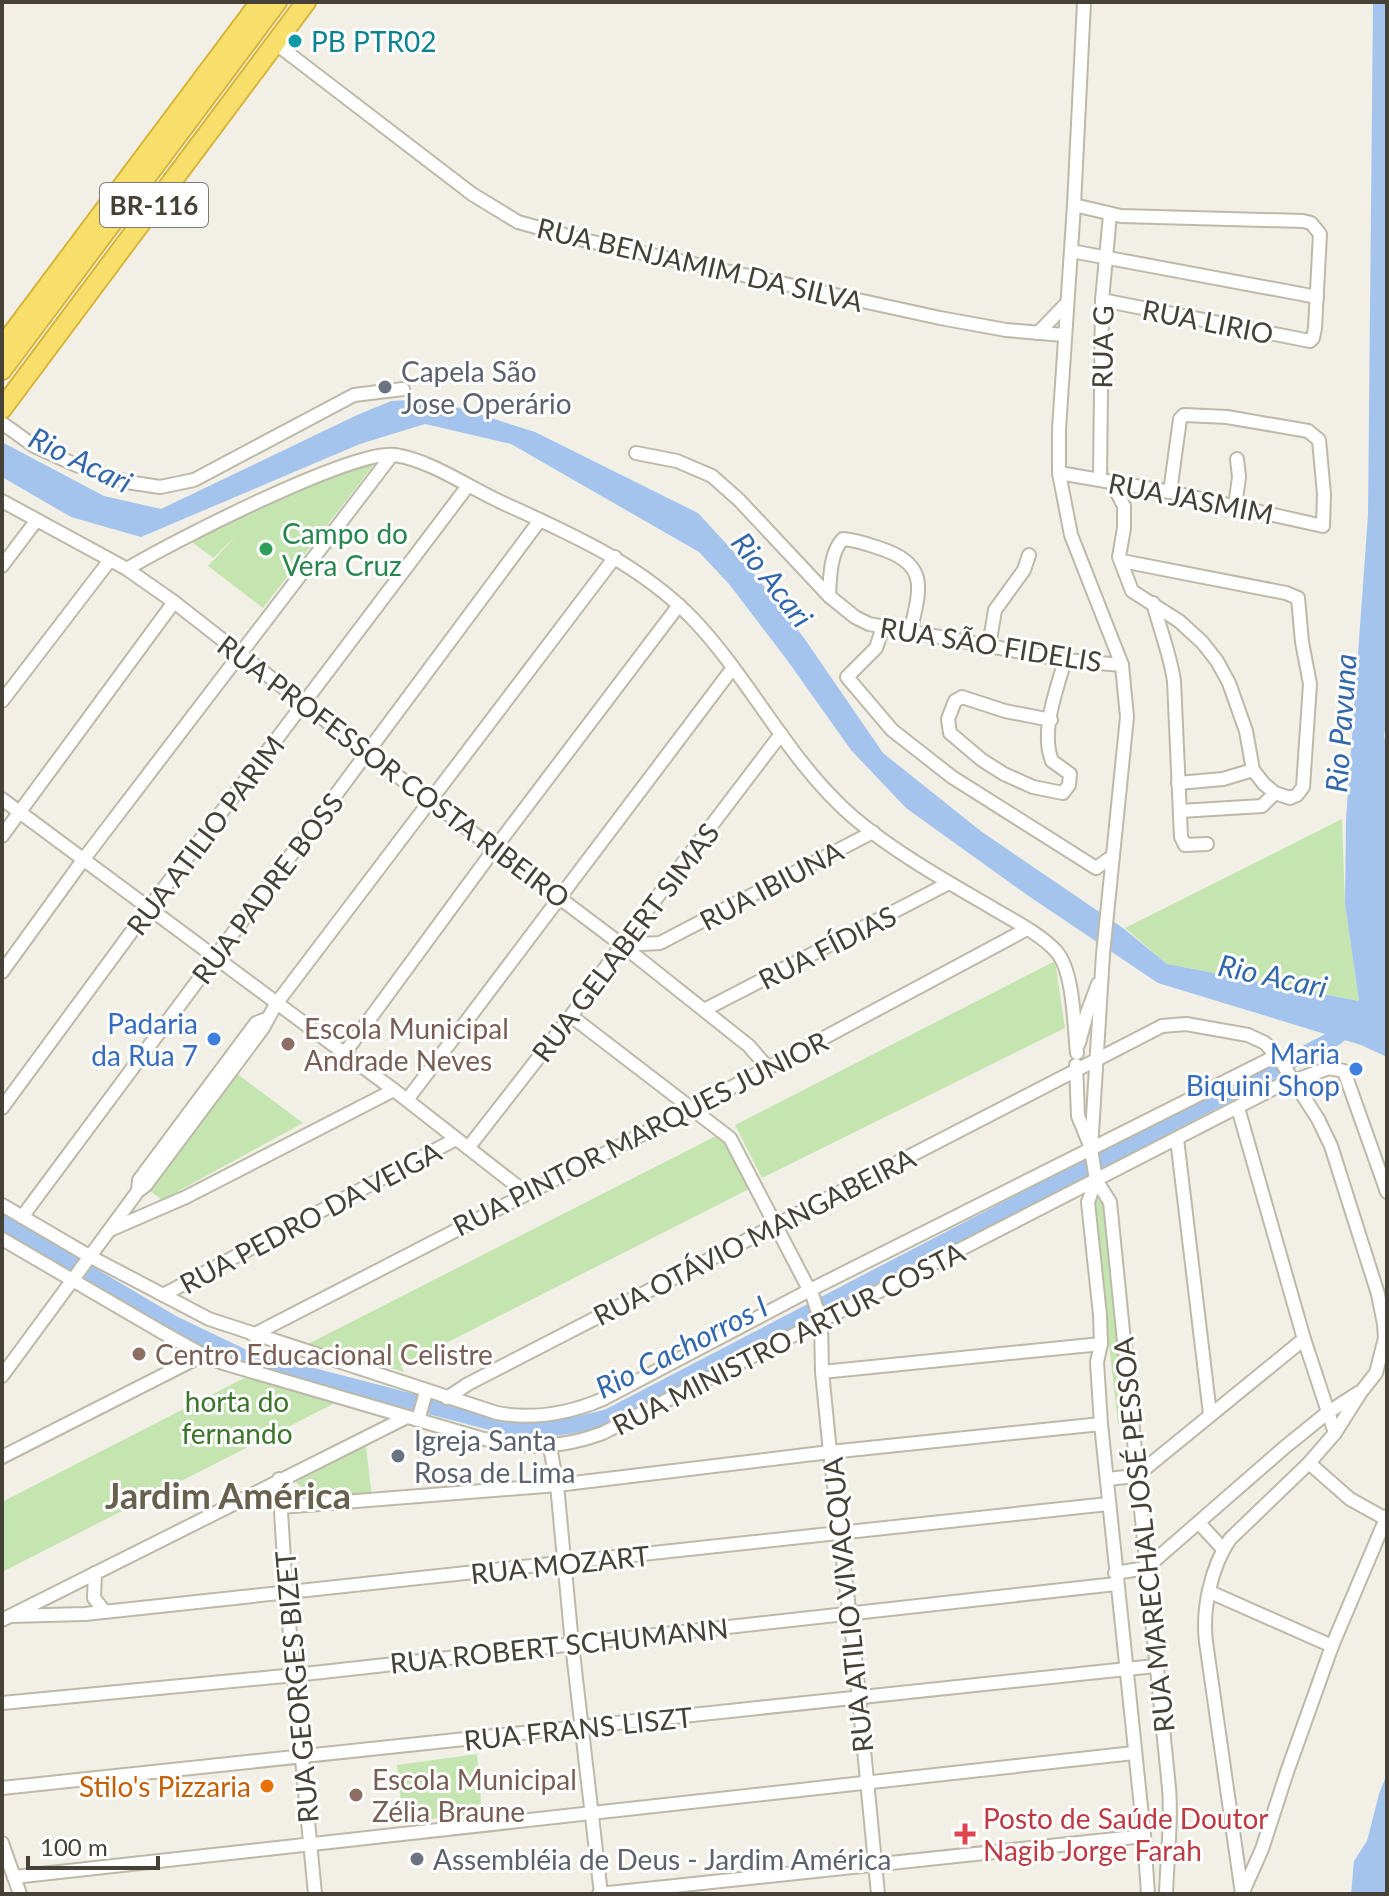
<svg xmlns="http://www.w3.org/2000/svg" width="1389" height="1896" font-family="Lato,sans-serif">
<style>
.green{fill:#c5e5b0}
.water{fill:#a4c4ed}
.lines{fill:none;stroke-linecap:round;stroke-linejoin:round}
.river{stroke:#a4c4ed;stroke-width:16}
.minor-casing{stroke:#bdb9a9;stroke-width:16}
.highway-casing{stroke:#d7b53b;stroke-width:22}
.minor{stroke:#fff;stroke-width:12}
.highway{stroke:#f8de6b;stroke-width:18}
.culture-dot{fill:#0f9aa8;stroke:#fff;stroke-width:3}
.worship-dot{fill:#6b7280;stroke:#fff;stroke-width:3}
.leisure-dot{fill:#2e9e5b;stroke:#fff;stroke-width:3}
.shop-dot{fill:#3f7fe0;stroke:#fff;stroke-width:3}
.education-dot{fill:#8d6e63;stroke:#fff;stroke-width:3}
.food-dot{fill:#e8710a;stroke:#fff;stroke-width:3}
.health-dot{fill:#e0444e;stroke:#fff;stroke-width:3}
.labels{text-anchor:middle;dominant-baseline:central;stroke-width:6;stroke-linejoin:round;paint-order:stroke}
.shield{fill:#fff;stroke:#7d7a72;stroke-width:2}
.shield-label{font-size:26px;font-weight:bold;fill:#454136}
.culture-label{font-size:28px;fill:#0d838f;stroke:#fff;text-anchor:start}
.street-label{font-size:28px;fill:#454136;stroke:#fff}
.worship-label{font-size:28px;fill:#5b616d;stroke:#fff;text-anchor:start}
.leisure-label{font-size:28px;fill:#27864d;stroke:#fff;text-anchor:start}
.shop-label{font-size:28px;fill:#366cbe;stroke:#fff;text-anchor:end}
.education-label{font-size:28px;fill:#785e54;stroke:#fff;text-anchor:start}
.park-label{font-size:28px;fill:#3c742b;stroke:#fff}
.food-label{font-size:28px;fill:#c56008;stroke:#fff;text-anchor:end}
.health-label{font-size:28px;fill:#be3a42;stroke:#fff;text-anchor:start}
.water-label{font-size:30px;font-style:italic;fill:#3367ac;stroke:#fff}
.district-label{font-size:36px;font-weight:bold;fill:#67614d;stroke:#fff}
</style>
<rect width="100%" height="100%" fill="#f2f0e6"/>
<g class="green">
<path d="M365 457 373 466 263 608 208 566 235 537 213 558 188 539Z"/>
<path d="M1342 819 1345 904 1359 1001 1167 964 1125 928Z"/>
<path d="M1055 961 1065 1028 762 1178 735 1125Z"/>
<path d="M236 1073 303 1123 162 1200 150 1191Z"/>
<path d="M718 1135 731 1148 751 1188 401 1366 404 1372 308 1344Z"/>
<path d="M1096 1197 1102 1201 1128 1422 1125 1428 1118 1424 1093 1202Z"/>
<path d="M250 1375 339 1401 2 1572V1502Z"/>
<path d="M365 1439 372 1496 315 1502 291 1477Z"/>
<path d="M477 1754 482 1813 403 1822 397 1765Z"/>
</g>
<g class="water">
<path d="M1373 2H1387V715L1384 736 1387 747V1057L1361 1045 1158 983 1030 897 906 808 851 750 787 660 729 584 699 552 511 444 425 424 360 444 141 537 71 517 2 477V442L104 496 161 509 357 415 391 401 431 399 535 432 698 513 755 575 804 638 883 753 982 832 1123 928 1167 964 1359 1001 1345 904 1346 820 1368 515Z"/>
<path d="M1387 1774V1894H1351L1354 1861 1367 1841 1379 1794Z"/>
</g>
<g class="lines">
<path class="river" d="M2 1222 172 1323 247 1359 506 1426C545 1432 570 1427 608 1417L1335 1038 1351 1025"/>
<defs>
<g id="minor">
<path d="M1084 2 1074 205 1059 429V473L1071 535 1122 665 1127 717 1103 954 1091 1149 1096 1180 1110 1202 1169 1788C1172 1823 1167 1859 1166 1894"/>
<path d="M275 43 472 194 518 222 579 239 940 318 1006 330 1064 335"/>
<path d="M1074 205 1121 216 1303 221 1311 223 1320 234 1315 328 1313 338 1310 341 1102 300"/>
<path d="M1071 251 1317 297"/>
<path d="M1038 333 1066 304"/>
<path d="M2 423 34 446 76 465 127 482 160 487 194 480 354 395 403 389"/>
<path d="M636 453 677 461 712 476 739 500 829 596 855 617 869 624 1065 660 1122 665"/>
<path d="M1059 473 1170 492 1323 526 1324 494 1319 440 1308 431 1227 417 1184 415 1180 419 1170 492"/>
<path d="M1100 479 1102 300 1110 215"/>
<path d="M1111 481 1124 506V528L1119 557 1132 591 1179 621 1202 642 1217 661 1229 683 1246 731 1253 770 1264 784 1275 793 1290 798 1297 795 1303 787 1310 684 1302 642 1298 598 1286 593 1122 561"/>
<path d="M2 501 127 569 174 602 367 753 622 945 749 1046 767 1067"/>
<path d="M1235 506 1239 477 1237 459"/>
<path d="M2 566 36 521"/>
<path d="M127 569C170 543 353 449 395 455 430 460 470 488 503 503 571 534 640 564 693 619 751 680 789 762 853 817 893 851 944 880 989 906 1010 919 1038 932 1056 951 1074 971 1074 1026 1077 1053"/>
<path d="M829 596C830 578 830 552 843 539 856 540 867 544 879 548 930 564 920 589 910 633"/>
<path d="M1153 603C1160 629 1170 654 1174 681L1181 837 1185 845 1207 844"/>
<path d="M883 627 876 648 847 677 892 730 952 777 1096 868 1113 856"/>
<path d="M989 646 995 610 1024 570 1029 555"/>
<path d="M2 701 110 560"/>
<path d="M1051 720 1005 711 962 697 955 701 948 719 950 733 982 760 1004 774 1033 787 1063 793 1069 785 1070 774 1052 761C1040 731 1057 689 1065 660"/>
<path d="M1178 783 1223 779 1253 770"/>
<path d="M2 799 394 1090 526 1193"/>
<path d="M1180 811 1262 806 1275 793"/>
<path d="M2 836 174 602"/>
<path d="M622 945 660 943 873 832"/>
<path d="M2 972 83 860 392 455"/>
<path d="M704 1010 949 883"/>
<path d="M571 1016 730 1138 813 1297 821 1322 822 1372 830 1452 856 1667 878 1894"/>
<path d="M1079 1043 1087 1013 1098 984"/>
<path d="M344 1054 495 848 679 605"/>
<path d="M1076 1065 1078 1116 1091 1148"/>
<path d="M1293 1081 1329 1068 1344 1071 1387 1192"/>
<path d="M407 1100 732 669"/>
<path d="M2 1108 149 908 467 487"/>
<path d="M1238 1108 1304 1339 1335 1433"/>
<path d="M1177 1139 1210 1414"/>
<path d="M468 1148 571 1016 636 925 781 734"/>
<path d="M1096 1180 1088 1202 1100 1315 1101 1344 1097 1362 1101 1424 1144 1836 1148 1894"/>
<path d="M138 1191 139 1180 256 1023 266 1019"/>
<path d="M2 1205 89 1256 209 1319 497 1413C534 1420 568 1414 603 1399L810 1290 1276 1056"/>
<path d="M22 1217 540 520"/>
<path d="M110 1230 186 1197 394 1090"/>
<path d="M2 1239 160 1331 203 1355 223 1363 480 1438C524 1449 560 1449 603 1433L1292 1079"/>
<path d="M163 1295 456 1139"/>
<path d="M253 1335 693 1108 1027 929"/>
<path d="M822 1372 1101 1344"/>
<path d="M2 1376 138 1191 146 1185 263 1028 276 1004 615 557"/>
<path d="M447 1398 468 1384 1162 1026 1186 1024 1248 1035 1265 1043 1280 1060 1318 1119 1331 1146 1378 1294 1384 1324 1385 1338 1376 1373 1361 1392 1335 1433 1309 1463 1230 1539C1211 1567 1202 1609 1206 1642L1242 1894"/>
<path d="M418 1420 426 1392"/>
<path d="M550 1447 557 1485 572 1644 601 1894"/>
<path d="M2 1457 203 1355"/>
<path d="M1309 1463 1350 1499 1386 1519"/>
<path d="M279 1479 286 1592 315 1894"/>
<path d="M1107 1479 1136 1476 1304 1339"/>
<path d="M281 1507 557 1485 830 1452 1101 1424"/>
<path d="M1199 1523 1223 1549"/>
<path d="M95 1573 94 1598 105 1612"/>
<path d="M1115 1573 1146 1568 1285 1447 1327 1413 1358 1393"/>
<path d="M1210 1592 1332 1646"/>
<path d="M10 1616 85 1614 1108 1504"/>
<path d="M2 1620 407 1417"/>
<path d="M2 1703 295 1675 1116 1584"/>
<path d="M2 1788 1155 1666"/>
<path d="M2 1843 20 1894"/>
<path d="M14 1877 1134 1753"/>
<path d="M599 1894 1144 1836"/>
<path d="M1242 1894 1262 1849 1287 1772 1332 1646 1387 1516"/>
</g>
<g id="highway">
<path d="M2 347 260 2"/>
<path d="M2 370 277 2"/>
<path d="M2 409 306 2"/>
</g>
</defs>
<use href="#minor" class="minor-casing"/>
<use href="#highway" class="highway-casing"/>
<use href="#minor" class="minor"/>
<use href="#highway" class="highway"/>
</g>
<circle class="culture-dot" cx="295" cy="41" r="8"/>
<g class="worship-dot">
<circle cx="385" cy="387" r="8"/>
<circle cx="398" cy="1456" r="8"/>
<circle cx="417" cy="1859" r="8"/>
</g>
<circle class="leisure-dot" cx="266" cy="549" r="8"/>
<g class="shop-dot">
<circle cx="214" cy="1039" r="8"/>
<circle cx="1356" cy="1069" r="8"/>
</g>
<g class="education-dot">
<circle cx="288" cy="1044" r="8"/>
<circle cx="139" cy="1354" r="8"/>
<circle cx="356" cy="1795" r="8"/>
</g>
<circle class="food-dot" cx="267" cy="1786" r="8"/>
<path class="health-dot" d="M961 1822h8v8h8v8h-8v8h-8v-8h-8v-8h8z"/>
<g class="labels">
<rect class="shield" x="100" y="183" width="108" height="44" rx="6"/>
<g class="shield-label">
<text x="154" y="205">BR-116</text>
</g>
<g class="culture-label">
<text x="311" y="41">PB PTR02</text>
</g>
<g class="street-label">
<text transform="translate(700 264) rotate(13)">RUA BENJAMIM DA SILVA</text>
<text transform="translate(1208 321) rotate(11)">RUA LIRIO</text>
<text transform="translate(1102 347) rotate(-89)">RUA G</text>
<text transform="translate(1191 498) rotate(11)">RUA JASMIM</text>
<text transform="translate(991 644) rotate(9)">RUA SÃO FIDELIS</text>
<text transform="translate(394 771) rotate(37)">RUA PROFESSOR COSTA RIBEIRO</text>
<text transform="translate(205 835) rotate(-53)">RUA ATILIO PARIM</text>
<text transform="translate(771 885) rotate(-28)">RUA IBIUNA</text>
<text transform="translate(267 888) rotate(-53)">RUA PADRE BOSS</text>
<text transform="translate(625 942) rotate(-53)">RUA GELABERT SIMAS</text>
<text transform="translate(827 947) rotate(-27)">RUA FÍDIAS</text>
<text transform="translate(640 1133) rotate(-27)">RUA PINTOR MARQUES JUNIOR</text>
<text transform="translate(310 1217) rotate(-28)">RUA PEDRO DA VEIGA</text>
<text transform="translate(754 1236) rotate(-27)">RUA OTÁVIO MANGABEIRA</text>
<text transform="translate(788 1338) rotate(-27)">RUA MINISTRO ARTUR COSTA</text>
<text transform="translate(1143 1535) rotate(-96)">RUA MARECHAL JOSÉ PESSOA</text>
<text transform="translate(560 1564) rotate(-6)">RUA MOZART</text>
<text transform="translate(847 1605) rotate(-96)">RUA ATILIO VIVACQUA</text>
<text transform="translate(559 1645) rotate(-6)">RUA ROBERT SCHUMANN</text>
<text transform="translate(296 1687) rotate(-95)">RUA GEORGES BIZET</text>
<text transform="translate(578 1728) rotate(-6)">RUA FRANS LISZT</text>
</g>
<g class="worship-label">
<text x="401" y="371">Capela São<tspan x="401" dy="32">Jose Operário</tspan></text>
<text x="414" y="1440">Igreja Santa<tspan x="414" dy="32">Rosa de Lima</tspan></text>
<text x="433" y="1859">Assembléia de Deus - Jardim América</text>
</g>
<g class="leisure-label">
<text x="282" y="533">Campo do<tspan x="282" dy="32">Vera Cruz</tspan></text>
</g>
<g class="shop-label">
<text x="198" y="1023">Padaria<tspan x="198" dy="32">da Rua 7</tspan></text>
<text x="1340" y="1053">Maria<tspan x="1340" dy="32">Biquini Shop</tspan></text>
</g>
<g class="education-label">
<text x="304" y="1028">Escola Municipal<tspan x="304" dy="32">Andrade Neves</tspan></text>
<text x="155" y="1354">Centro Educacional Celistre</text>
<text x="372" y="1779">Escola Municipal<tspan x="372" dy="32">Zélia Braune</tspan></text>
</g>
<g class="park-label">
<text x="237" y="1401">horta do<tspan x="237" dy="32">fernando</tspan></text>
</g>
<g class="food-label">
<text x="251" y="1786">Stilo's Pizzaria</text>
</g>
<g class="health-label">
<text x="983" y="1818">Posto de Saúde Doutor<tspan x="983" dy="32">Nagib Jorge Farah</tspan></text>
</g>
<g class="water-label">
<text transform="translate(81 459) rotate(26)">Rio Acari</text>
<text transform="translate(773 579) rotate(52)">Rio Acari</text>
<text transform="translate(1340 723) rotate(-86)">Rio Pavuna</text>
<text transform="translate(1273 975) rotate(12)">Rio Acari</text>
<text transform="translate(681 1346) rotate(-27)">Rio Cachorros I</text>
</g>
<g class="district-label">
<text x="228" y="1495">Jardim América</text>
</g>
</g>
<rect width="1389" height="1896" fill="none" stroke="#454136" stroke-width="8"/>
<path d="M28 1856v12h130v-12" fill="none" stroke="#454136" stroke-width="4"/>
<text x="40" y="1856" font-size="24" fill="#454136" stroke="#ffffff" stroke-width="6" paint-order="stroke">100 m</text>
</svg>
